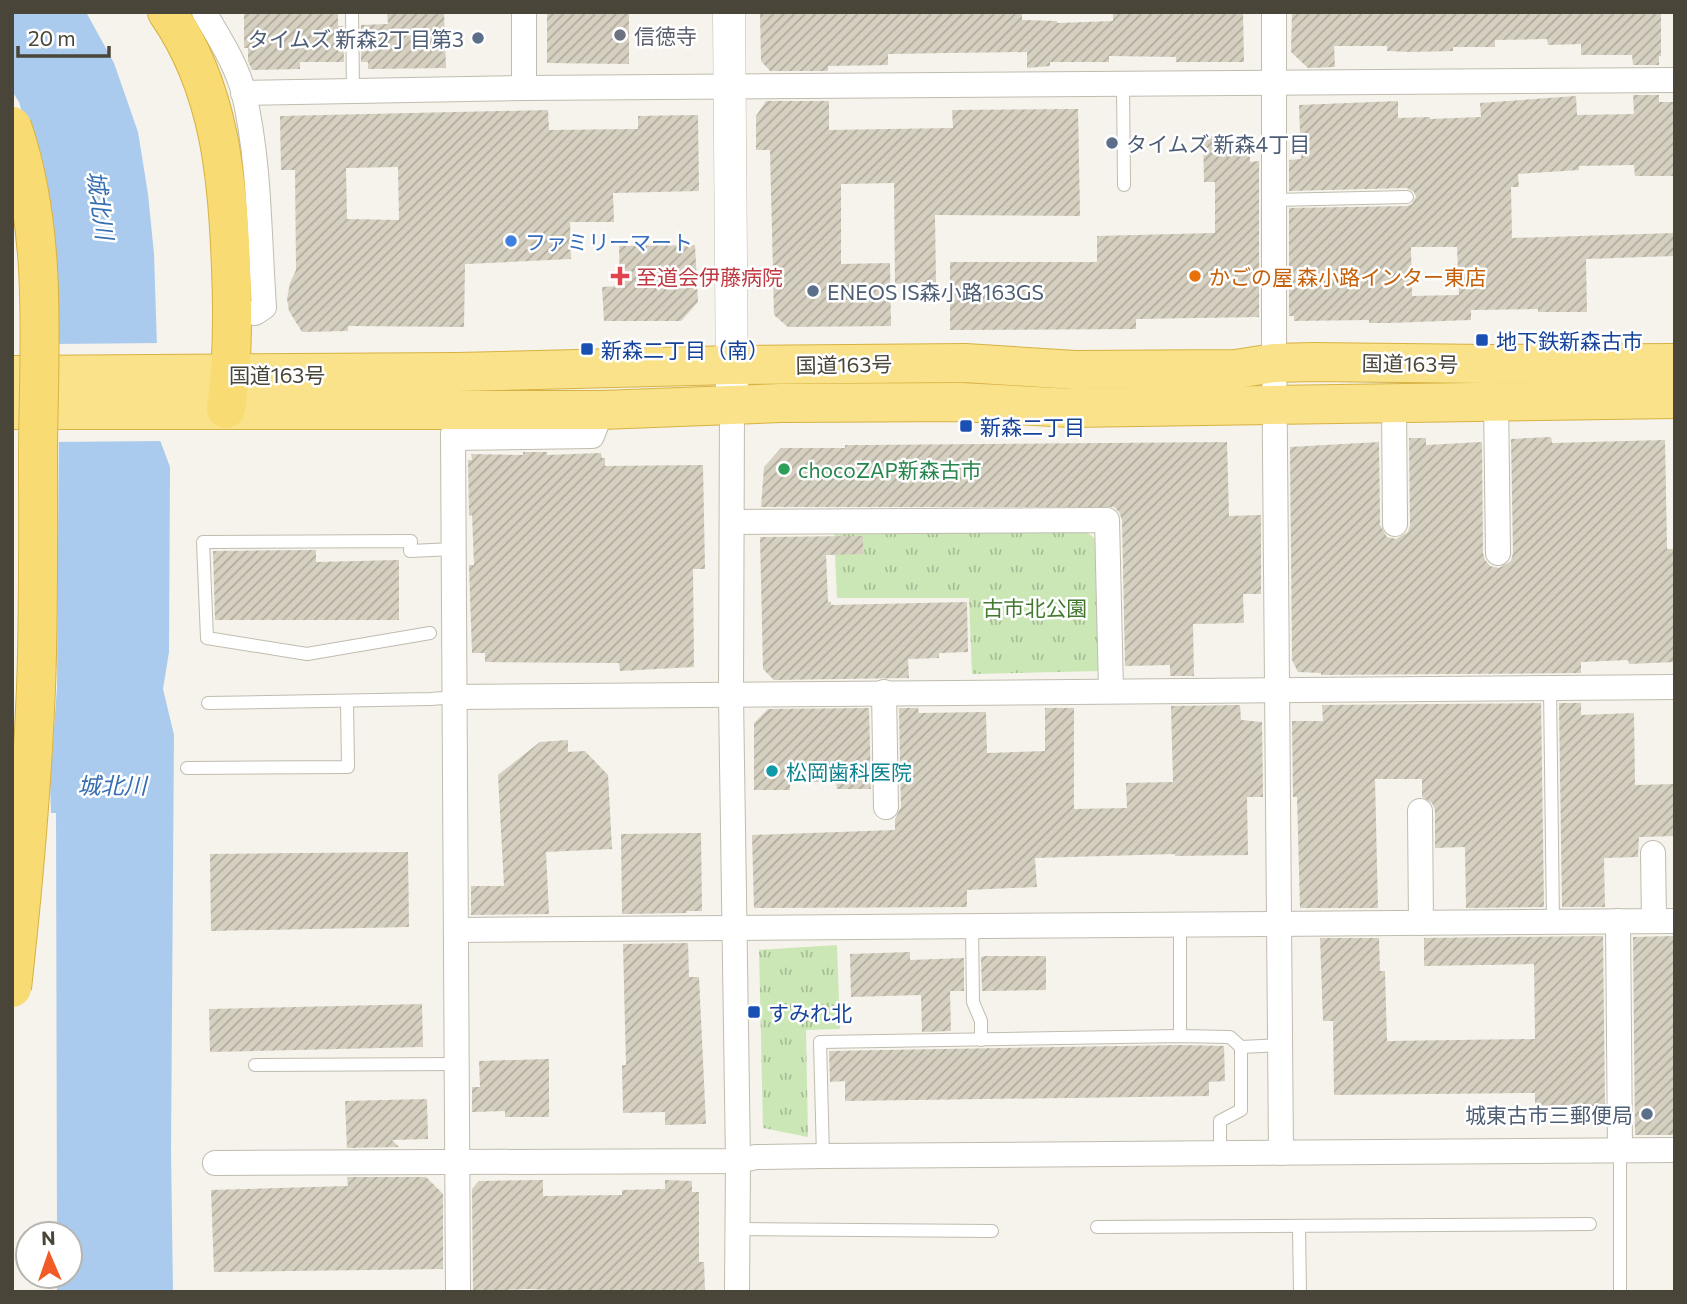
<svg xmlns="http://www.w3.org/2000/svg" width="1687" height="1304" font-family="Commissioner,'Noto Sans JP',sans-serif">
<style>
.park{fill:url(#park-tufts)}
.water{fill:#abcbee}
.pier{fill:#f5f3eb}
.building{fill:url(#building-hatch);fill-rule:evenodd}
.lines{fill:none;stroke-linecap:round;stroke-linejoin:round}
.service-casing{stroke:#c0bcae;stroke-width:14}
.minor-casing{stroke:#c0bcae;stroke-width:26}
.tertiary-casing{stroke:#c0bcae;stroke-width:33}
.trunk-casing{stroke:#d7b243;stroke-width:40}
.motorway-casing{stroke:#d7b243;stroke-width:40}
.service{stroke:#fff;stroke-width:12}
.minor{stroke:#fff;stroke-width:24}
.tertiary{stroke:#fff;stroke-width:32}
.trunk{stroke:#f9e289;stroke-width:38}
.motorway{stroke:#f8db73;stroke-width:38}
.motorway-bridge-casing{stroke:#d7b243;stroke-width:40;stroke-linecap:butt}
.motorway-bridge{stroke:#f8db73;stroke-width:38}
.worship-dot{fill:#6b7280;stroke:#fff;stroke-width:2.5}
.service-dot{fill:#5c6f8a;stroke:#fff;stroke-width:2.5}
.shop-dot{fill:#3f7fe0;stroke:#fff;stroke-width:2.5}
.health-dot{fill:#e0444e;stroke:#fff;stroke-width:2.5}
.food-dot{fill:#e8710a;stroke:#fff;stroke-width:2.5}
.transit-dot{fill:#1a4fb4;stroke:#fff;stroke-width:2.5}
.leisure-dot{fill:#2e9e5b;stroke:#fff;stroke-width:2.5}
.culture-dot{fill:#0f9aa8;stroke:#fff;stroke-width:2.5}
.labels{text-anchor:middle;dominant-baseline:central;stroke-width:5;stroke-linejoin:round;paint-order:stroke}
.worship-label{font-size:21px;fill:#5b616d;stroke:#fff;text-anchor:start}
.service-label{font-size:21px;fill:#4e5e75;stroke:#fff;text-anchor:end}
.shop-label{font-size:21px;fill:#366cbe;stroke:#fff;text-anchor:start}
.health-label{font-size:21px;fill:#be3a42;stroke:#fff;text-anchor:start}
.food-label{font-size:21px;fill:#c56008;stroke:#fff;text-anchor:start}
.transit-label{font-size:21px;fill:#164399;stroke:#fff;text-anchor:start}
.street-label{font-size:21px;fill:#494539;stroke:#fff}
.leisure-label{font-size:21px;fill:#27864d;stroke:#fff;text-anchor:start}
.park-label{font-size:21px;fill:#42792e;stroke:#fff}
.culture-label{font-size:21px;fill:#0d838f;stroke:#fff;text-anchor:start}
.water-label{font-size:23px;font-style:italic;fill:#366fb1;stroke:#fff}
</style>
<defs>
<pattern id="park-tufts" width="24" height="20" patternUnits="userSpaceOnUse" patternTransform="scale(1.75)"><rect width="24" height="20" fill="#cbe7b6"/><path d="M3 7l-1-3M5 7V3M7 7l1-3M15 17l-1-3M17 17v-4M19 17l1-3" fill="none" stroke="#a7bd95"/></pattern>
<pattern id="building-hatch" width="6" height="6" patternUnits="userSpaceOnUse" patternTransform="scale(1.75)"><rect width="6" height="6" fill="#d6d0c1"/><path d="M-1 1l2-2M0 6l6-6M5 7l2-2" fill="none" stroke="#b0ab9e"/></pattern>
</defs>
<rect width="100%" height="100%" fill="#f5f3eb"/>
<g class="park">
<path d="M1083 529 1099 542 1101 671 972 674 969 598H837L834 532Z"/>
<path d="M837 945 840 1029 806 1030 808 1137 763 1128 759 950Z"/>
</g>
<path class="water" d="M12 12H86L114 63 138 132 148 194 154 254 160 440 170 467 169 652 163 689 174 735 171 1150 173 1292H57V1276H70V1234H57L56 813H51L50 784 57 687 59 420 50 208 19 102 12 91Z"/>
<path class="pier" d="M161 343 164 441 55 442 52 344Z"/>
<g class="building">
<path d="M244 12H338V26H343L344 62H300V69L252 70 248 61V48H244Z"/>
<path d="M387 12H444L446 68 368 69V62H361V25L388 24Z"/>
<path d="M547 12H629V64L547 63Z"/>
<path d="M760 12H1022V20L1057 21V23L1113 21V12H1243L1244 62H1176V57L1109 56V62H1050V66L1027 68V52L946 53 888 54V65L828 66V71H770L761 61Z"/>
<path d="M1292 12H1661V56H1659V65H1633L1632 55H1581V44L1548 45 1547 39 1495 40V47H1453V51L1410 52 1387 51V46H1334L1335 67 1308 68 1291 52Z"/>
<path d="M1633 95H1659V102H1675V176H1635L1634 165 1579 166V170L1518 174 1519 187H1511L1512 238 1675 233V256L1586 259 1587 312H1538V309L1471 310V320L1388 323H1369V320L1294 321V316H1289V208L1407 206 1412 204 1416 197 1414 192 1407 188 1289 191V160L1301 159 1299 105 1398 101V118L1430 117V119L1481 117 1480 103 1576 96 1577 115 1634 114ZM1411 247H1457L1459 295 1412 296Z"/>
<path d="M766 101H829V130L953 128 952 110 1078 109 1080 216 935 215 936 283 895 284 894 183 841 184V264L890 263 891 326 788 327 774 315 770 150H756V116Z"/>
<path d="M548 110 549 130 638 129V116L698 115 699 191 613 193 614 222H570L571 259 465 264 464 327 348 326V331L302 332 289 311 287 299 290 283 296 270 295 170H281L280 116ZM398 167 399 220 347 219 346 168Z"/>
<path d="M1203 136H1229V145H1250V162L1259 161V317L1136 319V329L950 330V262H1097V236L1215 233V182H1204Z"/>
<path d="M695 245 698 302 681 321H604L602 287 620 286 619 246Z"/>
<path d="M1551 437 1552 443 1665 440 1667 549H1675V662L1629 664 1628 660 1581 662V673L1321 675V673L1298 672 1292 660 1290 447 1379 442 1380 525 1387 537 1396 539 1408 532 1410 525 1409 438H1426V445L1482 442 1483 553 1485 560 1490 566 1499 568 1511 561 1513 553 1511 439Z"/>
<path d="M1227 442 1229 516 1261 515V594H1243L1244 623 1193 624 1194 676H1170V665L1125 666 1122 520 1119 512 1114 507H761L764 467 781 448H845V445H862Z"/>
<path d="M523 452H547V455L601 453 602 458H605V466L703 465 705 569H693L694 667 620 671 619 663 485 662V653H472L469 565H474L472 515 469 516 468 460H472L471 454 523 455Z"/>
<path d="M863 536V554L826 555 828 602H831V605L967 602 968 652 939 653V658L908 659 909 678 774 680 763 669 760 537Z"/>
<path d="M316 550V562L399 560V620H215L213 551Z"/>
<path d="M1541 703 1544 907 1466 908 1465 847 1435 848V810L1432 803 1422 797V779H1375L1378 908H1300L1297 797H1293L1292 721H1323L1322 705Z"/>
<path d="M1559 703H1581V715L1634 713 1635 785 1675 784V836L1639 837 1638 857 1604 858 1605 907H1562Z"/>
<path d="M1240 705 1241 720 1262 722 1263 797H1247L1248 855 1175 856V854L1035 858 1037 887 967 890V907L754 908 752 835 895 830V819L901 807 899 708H918L919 713 986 712 987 753 1045 751V708H1074V809L1127 808 1126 783 1173 782 1171 706Z"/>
<path d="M869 708 871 789H837L836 782H790V790H754V723L768 709Z"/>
<path d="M568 740V752L585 751 608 775 612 849 546 852 549 914 471 915V886H504L498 775 540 742Z"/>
<path d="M701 833 702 911H686L687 913 622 914 621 834Z"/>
<path d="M408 852 409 927 211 931 210 854Z"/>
<path d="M1603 936 1605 1106H1535V1093L1334 1095 1333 1021H1323L1320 938H1379L1380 971H1385L1387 1041 1535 1039 1534 964 1424 966V938Z"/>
<path d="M1675 936 1673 1135H1635L1633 937Z"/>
<path d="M688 943 689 977H699L706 1124 665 1125V1112L623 1113 622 1065H626L623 944Z"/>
<path d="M910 952V960L964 958V991H950L951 1031 922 1032 921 995 851 997 850 954Z"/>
<path d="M985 956H1046V990L982 991 981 957Z"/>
<path d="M422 1004 423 1047 210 1052 209 1009Z"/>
<path d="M1180 1045 1224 1046 1225 1081 1209 1082V1096L845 1101V1081L830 1082 829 1051Z"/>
<path d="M549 1059V1117H505V1111L472 1112V1087H480L479 1061Z"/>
<path d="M427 1099 428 1139 392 1140 399 1147 347 1148 345 1101Z"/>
<path d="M347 1177H426L443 1194V1269L214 1272 211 1190 348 1186Z"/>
<path d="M543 1180V1196L622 1195V1190L665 1189V1180L692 1181V1192H699V1262H704L705 1291 551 1292V1290L530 1289 473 1291 472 1189 479 1181Z"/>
</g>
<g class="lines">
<defs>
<g id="service">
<path d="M352 12 353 90"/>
<path d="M1123 84 1124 185"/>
<path d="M1274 200 1407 197"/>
<path d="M430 633 307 654 207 638 203 542 411 541 410 551 454 549"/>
<path d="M1550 687 1553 922"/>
<path d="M208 703 431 699 456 697"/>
<path d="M187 768 348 767 347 701"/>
<path d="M1180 925V1036"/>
<path d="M972 926 973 1002 981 1021V1040"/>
<path d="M1241 1047 1280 1045"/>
<path d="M255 1065 458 1064"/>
<path d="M823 1156 820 1042 1180 1036 1230 1037 1241 1047V1110L1220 1121V1153"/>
<path d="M1299 1226 1300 1292"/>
<path d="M1097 1227 1590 1224"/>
<path d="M736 1229 992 1231"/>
<path d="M1620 1292V1151"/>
</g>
<g id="minor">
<path d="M204 12C219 38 237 65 244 94 260 163 259 237 264 307L255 313"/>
<path d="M524 12V88"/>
<path d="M1274 12V334L1281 1153"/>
<path d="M243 93 524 88 1675 80"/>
<path d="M1496 400 1498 553"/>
<path d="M1394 403 1395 524"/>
<path d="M732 404 731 696 738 1161 737 1292"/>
<path d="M453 434 458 1292"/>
<path d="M453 438 592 436 602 410"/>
<path d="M733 522 1107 520 1111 691"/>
<path d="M884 692 886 807"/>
<path d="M456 697 1675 687"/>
<path d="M1420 811 1421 923"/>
<path d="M1653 853 1654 921"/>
<path d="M1618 921 1620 1151"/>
<path d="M457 930 1675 921"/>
<path d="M215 1163 738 1161 756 1157 823 1156 1675 1150"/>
</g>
<path id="tertiary" d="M729 12 732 389"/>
<g id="trunk">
<path d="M12 375 457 372 732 365 965 363 1075 370 1236 369 1274 363 1314 362 1489 364 1675 363"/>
<path d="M12 410H602L781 403 960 402 1071 408 1675 399"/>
</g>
<path id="motorway" d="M167 12C220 88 228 179 231 269 233 316 233 362 226 409"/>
</defs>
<use href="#service" class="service-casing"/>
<use href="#minor" class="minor-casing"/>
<use href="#tertiary" class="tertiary-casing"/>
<use href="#trunk" class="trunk-casing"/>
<use href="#motorway" class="motorway-casing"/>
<use href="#service" class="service"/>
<use href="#minor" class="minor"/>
<use href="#tertiary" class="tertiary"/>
<use href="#trunk" class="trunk"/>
<use href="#motorway" class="motorway"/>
<defs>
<path id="motorway-bridge" d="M12 126C48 230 39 341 38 450 38 529 39 609 36 688 32 788 23 889 12 988"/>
</defs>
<use href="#motorway-bridge" class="motorway-bridge-casing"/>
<use href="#motorway-bridge" class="motorway-bridge"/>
</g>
<circle class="worship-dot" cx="620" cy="35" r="7"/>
<g class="service-dot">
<circle cx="478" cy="38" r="7"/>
<circle cx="1112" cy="143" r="7"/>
<circle cx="813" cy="291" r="7"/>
<circle cx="1647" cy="1114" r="7"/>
</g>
<circle class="shop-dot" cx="511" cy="241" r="7"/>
<path class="health-dot" d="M616.5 265.5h7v7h7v7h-7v7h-7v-7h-7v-7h7z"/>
<circle class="food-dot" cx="1195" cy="276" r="7"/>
<g class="transit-dot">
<rect x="1475" y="333" width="14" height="14" rx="3.5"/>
<rect x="580" y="342" width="14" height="14" rx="3.5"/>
<rect x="959" y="419" width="14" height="14" rx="3.5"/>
<rect x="747" y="1005" width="14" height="14" rx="3.5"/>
</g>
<circle class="leisure-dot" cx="784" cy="469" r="7"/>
<circle class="culture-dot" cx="772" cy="771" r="7"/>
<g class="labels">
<g class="worship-label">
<text x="634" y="35">信徳寺</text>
</g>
<g class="service-label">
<text x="464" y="38">タイムズ 新森2丁目第3</text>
<text x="1126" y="143" text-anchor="start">タイムズ 新森4丁目</text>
<text x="827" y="291" text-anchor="start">ENEOS IS森小路163GS</text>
<text x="1633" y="1114">城東古市三郵便局</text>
</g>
<g class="shop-label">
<text x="525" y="241">ファミリーマート</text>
</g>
<g class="health-label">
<text x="636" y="276">至道会伊藤病院</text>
</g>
<g class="food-label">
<text x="1209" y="276">かごの屋 森小路インター東店</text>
</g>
<g class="transit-label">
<text x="1496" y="340">地下鉄新森古市</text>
<text x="601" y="349">新森二丁目（南）</text>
<text x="980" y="426">新森二丁目</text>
<text x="768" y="1012">すみれ北</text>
</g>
<g class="street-label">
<text transform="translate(1410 363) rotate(1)">国道163号</text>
<text transform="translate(844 364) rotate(-1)">国道163号</text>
<text x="277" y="374">国道163号</text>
</g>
<g class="leisure-label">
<text x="798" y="469">chocoZAP新森古市</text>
</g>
<g class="park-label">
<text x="1035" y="607">古市北公園</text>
</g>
<g class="culture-label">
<text x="786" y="771">松岡歯科医院</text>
</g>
<g class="water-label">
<text transform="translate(101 205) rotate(82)">城北川</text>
<text x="112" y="785">城北川</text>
</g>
</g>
<rect width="1687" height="1304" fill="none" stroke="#494539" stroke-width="28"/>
<g transform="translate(49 1255) rotate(358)"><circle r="33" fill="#ffffff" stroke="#b6b5b0" stroke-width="2"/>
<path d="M0-5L12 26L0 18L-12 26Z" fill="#f15c26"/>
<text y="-10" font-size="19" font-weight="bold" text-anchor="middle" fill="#494539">N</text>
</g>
<path d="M18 46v10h91v-10" fill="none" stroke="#494539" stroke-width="3.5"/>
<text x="28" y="46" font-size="21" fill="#494539" stroke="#ffffff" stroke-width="5" paint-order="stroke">20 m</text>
</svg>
